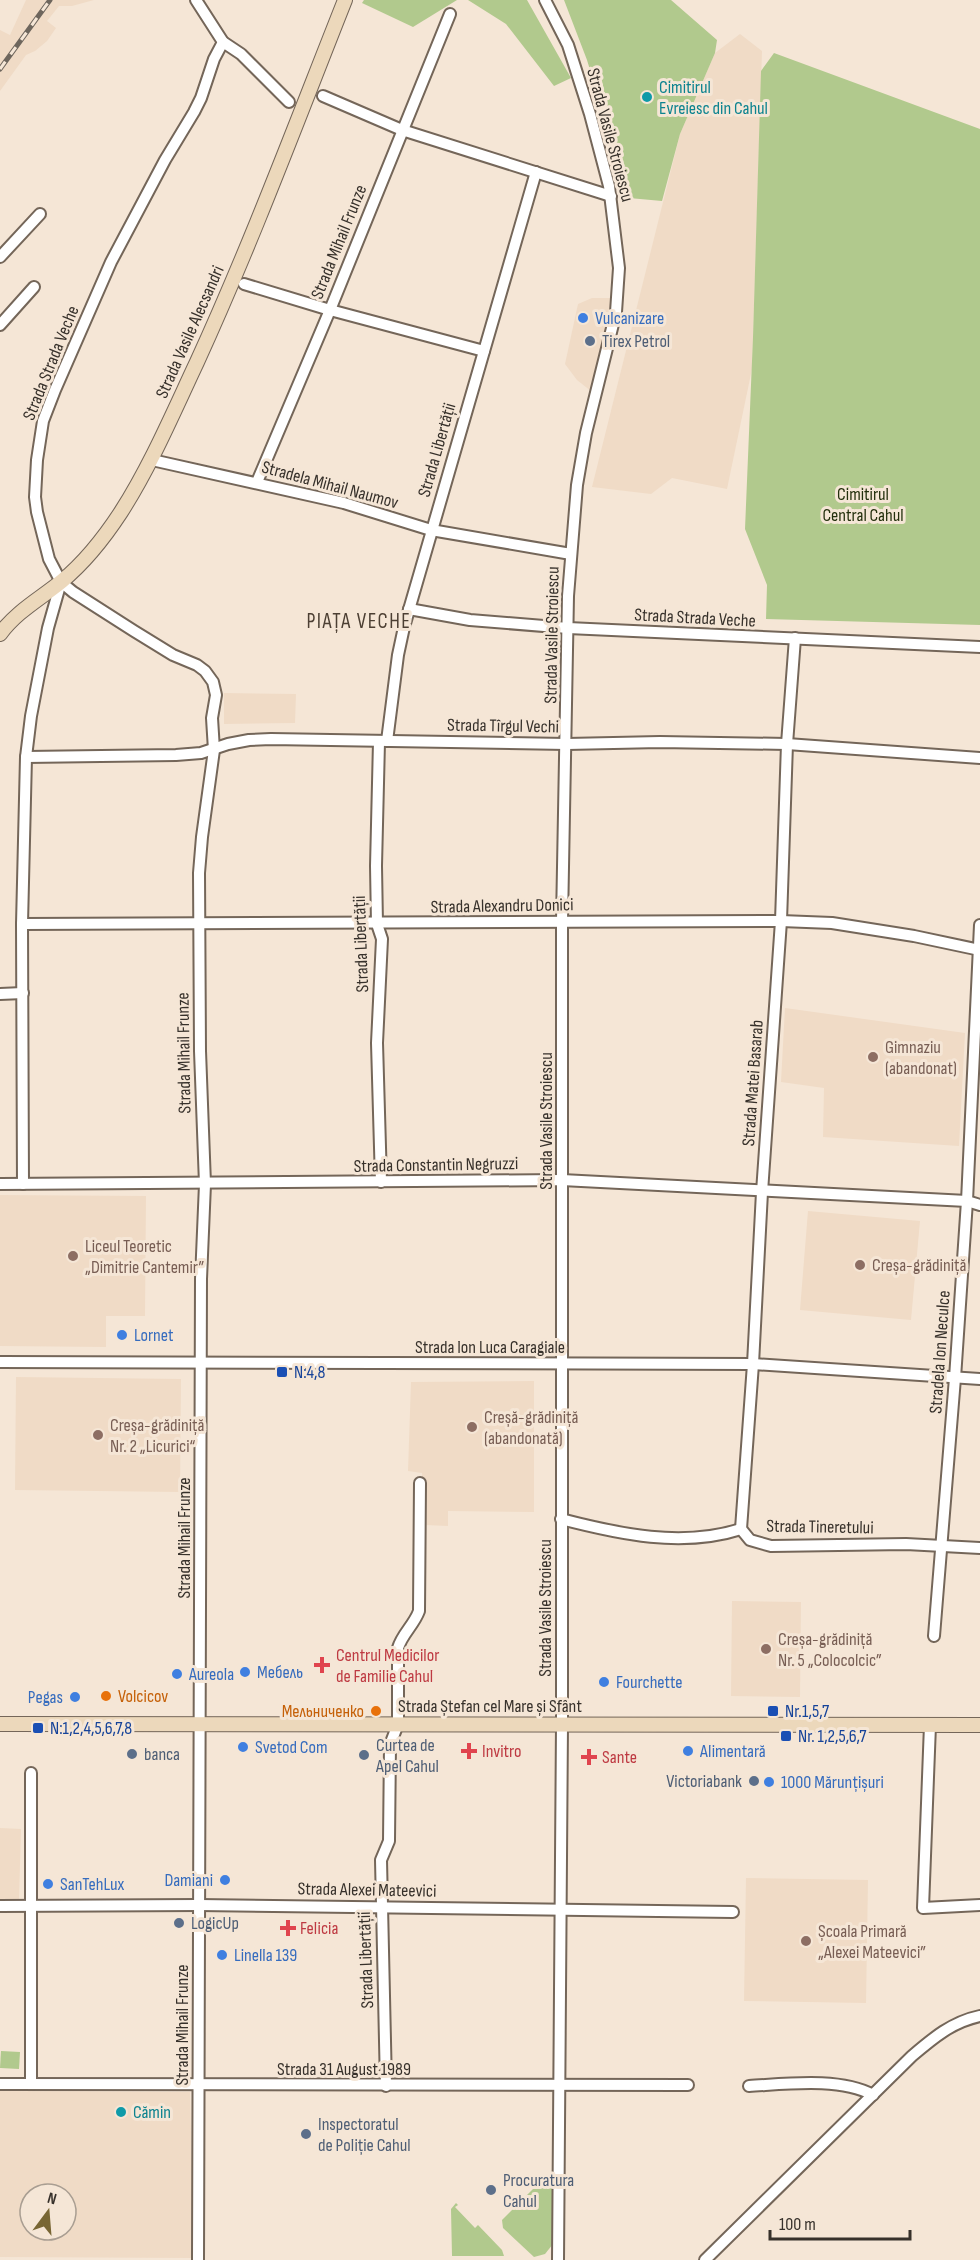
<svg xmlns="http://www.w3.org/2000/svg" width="980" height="2260" font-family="'Sofia Sans Condensed',sans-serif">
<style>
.built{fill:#f0dbc6;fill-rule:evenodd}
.green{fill:#b1c98d}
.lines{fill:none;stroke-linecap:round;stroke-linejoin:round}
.minor-casing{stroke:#746659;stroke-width:14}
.secondary-casing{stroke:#746659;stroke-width:16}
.minor{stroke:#fff;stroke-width:10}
.secondary{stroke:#ecd8bb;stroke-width:14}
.rail-casing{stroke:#6e665d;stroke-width:5}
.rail{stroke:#f5e6d6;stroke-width:3;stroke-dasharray:9;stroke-linecap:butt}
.culture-dot{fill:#0f9aa8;stroke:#f5e6d6;stroke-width:2}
.shop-dot{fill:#3f7fe0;stroke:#f5e6d6;stroke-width:2}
.service-dot{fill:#5c6f8a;stroke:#f5e6d6;stroke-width:2}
.education-dot{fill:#8d6e63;stroke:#f5e6d6;stroke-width:2}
.transit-dot{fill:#1a4fb4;stroke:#f5e6d6;stroke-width:2}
.health-dot{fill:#e0444e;stroke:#f5e6d6;stroke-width:2}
.food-dot{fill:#e8710a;stroke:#f5e6d6;stroke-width:2}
.labels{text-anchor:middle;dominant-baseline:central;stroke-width:6;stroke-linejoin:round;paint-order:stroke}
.culture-label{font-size:18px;fill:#0d838f;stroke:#f5e6d6;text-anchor:start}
.street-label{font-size:18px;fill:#37312b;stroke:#f5e6d6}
.shop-label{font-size:18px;fill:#366cbe;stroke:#f5e6d6;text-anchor:start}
.service-label{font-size:18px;fill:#4e5e75;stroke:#f5e6d6;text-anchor:start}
.park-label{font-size:18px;fill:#24300d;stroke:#f5e6d6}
.education-label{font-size:18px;fill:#785e54;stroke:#f5e6d6;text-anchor:start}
.transit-label{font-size:18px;fill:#164399;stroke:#f5e6d6;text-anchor:start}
.health-label{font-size:18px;fill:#be3a42;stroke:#f5e6d6;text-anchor:start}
.food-label{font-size:18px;fill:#c56008;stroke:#f5e6d6;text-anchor:start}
.quarter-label{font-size:21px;letter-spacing:1.5px;fill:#4c3f33;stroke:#f5e6d6}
</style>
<rect width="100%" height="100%" fill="#f5e6d6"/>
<g class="built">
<path d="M26 0H94L72 6H59L47 21 56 28 47 41 35 51 26 55 0 91V30L10 35Z"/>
<path d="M740 34 762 51 752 369 727 489 672 478 651 494 592 487 680 134 715 53Z"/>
<path d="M592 298H615L596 395 577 380 565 364 578 304Z"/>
<path d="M224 693 296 694 295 723 224 724Z"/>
<path d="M785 1008 965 1033 959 1146 823 1137 824 1088 781 1082Z"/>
<path d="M0 1195 146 1196 145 1316H106V1347L0 1346Z"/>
<path d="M808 1211 920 1221 911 1320 800 1310Z"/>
<path d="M16 1377 181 1379 180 1492 15 1490Z"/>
<path d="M534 1381V1512L448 1511V1526L425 1525 422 1473 408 1471 411 1382Z"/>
<path d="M732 1601 801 1602 800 1697 731 1696Z"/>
<path d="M0 1828 21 1829 19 1900H0Z"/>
<path d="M746 1878 868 1880 866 2003 744 2001Z"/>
<path d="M0 2091 190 2092 194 2258 0 2257ZM30 2194H66V2230H30Z"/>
</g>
<g class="green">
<path d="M364 0H457L413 27 362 3Z"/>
<path d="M468 0H527L571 78 554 86 506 24Z"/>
<path d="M564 0H671L717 40 715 53 680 134 662 201 629 198 587 60Z"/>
<path d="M774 53 980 129V625L766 619 767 585 745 529 753 337 761 71Z"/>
<path d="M1 2051 20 2052 19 2069 0 2068Z"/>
<path d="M539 2185H554L553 2244 545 2254 534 2257 503 2228 502 2220 535 2187Z"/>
<path d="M456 2203 458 2205 455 2207 475 2228 478 2225 502 2250 504 2256H452L451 2209Z"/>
</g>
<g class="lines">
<defs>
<g id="minor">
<path d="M196 0 223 42 241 54 289 102"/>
<path d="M545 0 568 45 590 114 609 186 619 268 616 312 586 433 577 485 568 596 562 921V1724L558 2260"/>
<path d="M323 96 402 130 611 196"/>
<path d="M0 257 40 214"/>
<path d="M244 284 330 310 484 351"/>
<path d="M0 325 34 287"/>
<path d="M152 460 344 503 431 530 571 554"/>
<path d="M257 482 330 310 450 14"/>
<path d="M409 609 470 620 568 628 980 647"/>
<path d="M387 741 398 655 404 627 536 172"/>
<path d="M379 742 376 866 377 924 382 939 377 1043 381 1182"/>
<path d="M26 757 176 755 201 753 228 744 249 740 271 739 567 744 660 742 787 744 980 758"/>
<path d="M22 924 781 921 832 923 914 936 980 950"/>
<path d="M0 994 23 993"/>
<path d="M0 1184 562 1180 967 1201 980 1205"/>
<path d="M23 1184 22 924 26 757 31 716 48 628 61 582"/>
<path d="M0 1362 753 1364 980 1379"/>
<path d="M561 1519C619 1534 682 1548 741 1529L750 1540 771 1546 906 1544 980 1548"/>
<path d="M741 1529 753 1364 762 1192 781 921 787 744 795 638"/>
<path d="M934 1636 955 1378 967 1201 980 925"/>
<path d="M930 1725 923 1908 980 1905"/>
<path d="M0 1906 199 1905 733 1912"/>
<path d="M0 2084 688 2085"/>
<path d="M31 2084V1773"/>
<path d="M386 2086 381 1860 389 1841 390 1745 398 1724V1648C402 1634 414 1625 419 1611L420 1483"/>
<path d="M749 2086C786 2084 840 2077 873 2095"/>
<path d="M198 2260 201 1279 205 1184 200 1051 199 873 202 837 214 750 212 718 216 695 213 682 205 671 197 665 173 655 134 631 73 592 61 582 49 559 37 512 35 497 37 460 43 421 55 390 111 262 165 160 194 112 201 98 214 59 223 42"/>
<path d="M705 2260 912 2056C933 2038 952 2022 980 2016"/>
</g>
<g id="secondary">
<path d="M0 634C17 611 40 599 62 581 85 562 104 538 121 512 151 465 173 413 197 362 251 244 297 121 345 0"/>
<path d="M0 1724 980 1725"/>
</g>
</defs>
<use href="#minor" class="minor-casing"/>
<use href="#secondary" class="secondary-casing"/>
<use href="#minor" class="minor"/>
<use href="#secondary" class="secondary"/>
<defs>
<path id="rail" d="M0 69 50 0"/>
</defs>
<use href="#rail" class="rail-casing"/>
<use href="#rail" class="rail"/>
</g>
<g class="culture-dot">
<circle cx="647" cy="97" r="6"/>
<circle cx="121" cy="2112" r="6"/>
</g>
<g class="shop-dot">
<circle cx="583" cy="318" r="6"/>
<circle cx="122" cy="1335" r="6"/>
<circle cx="245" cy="1672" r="6"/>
<circle cx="177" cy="1674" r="6"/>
<circle cx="604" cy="1682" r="6"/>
<circle cx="75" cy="1697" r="6"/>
<circle cx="243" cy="1747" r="6"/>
<circle cx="688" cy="1751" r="6"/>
<circle cx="769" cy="1782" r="6"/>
<circle cx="225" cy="1880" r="6"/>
<circle cx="48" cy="1884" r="6"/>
<circle cx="222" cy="1955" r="6"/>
</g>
<g class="service-dot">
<circle cx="590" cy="341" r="6"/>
<circle cx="132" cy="1754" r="6"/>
<circle cx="364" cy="1755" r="6"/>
<circle cx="754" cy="1781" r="6"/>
<circle cx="179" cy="1923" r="6"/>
<circle cx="306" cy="2134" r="6"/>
<circle cx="491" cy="2190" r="6"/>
</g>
<g class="education-dot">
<circle cx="873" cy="1057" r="6"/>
<circle cx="73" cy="1256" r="6"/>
<circle cx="860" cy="1265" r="6"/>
<circle cx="472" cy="1427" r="6"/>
<circle cx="98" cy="1435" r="6"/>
<circle cx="766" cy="1649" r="6"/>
<circle cx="806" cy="1941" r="6"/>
</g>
<g class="transit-dot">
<rect x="276" y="1366" width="12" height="12" rx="3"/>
<rect x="767" y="1705" width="12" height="12" rx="3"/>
<rect x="32" y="1722" width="12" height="12" rx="3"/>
<rect x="780" y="1730" width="12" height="12" rx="3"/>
</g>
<g class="health-dot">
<path d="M319 1656h6v6h6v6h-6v6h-6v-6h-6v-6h6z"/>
<path d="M466 1742h6v6h6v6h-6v6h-6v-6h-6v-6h6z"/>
<path d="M586 1748h6v6h6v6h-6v6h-6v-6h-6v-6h6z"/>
<path d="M285 1919h6v6h6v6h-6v6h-6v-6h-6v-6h6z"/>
</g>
<g class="food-dot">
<circle cx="106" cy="1696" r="6"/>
<circle cx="376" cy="1711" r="6"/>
</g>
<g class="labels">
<g class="culture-label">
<text x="659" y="87">Cimitirul<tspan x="659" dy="21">Evreiesc din Cahul</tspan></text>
<text x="133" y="2112">Cămin</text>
</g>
<g class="street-label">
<text transform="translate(610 135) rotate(75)">Strada Vasile Stroiescu</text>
<text transform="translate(339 242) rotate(-68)">Strada Mihail Frunze</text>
<text transform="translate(190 332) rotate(-66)">Strada Vasile Alecsandri</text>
<text transform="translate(51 363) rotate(-68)">Strada Strada Veche</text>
<text transform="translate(437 450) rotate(-74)">Strada Libertății</text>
<text transform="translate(330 485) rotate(15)">Stradela Mihail Naumov</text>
<text transform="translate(695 618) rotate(3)">Strada Strada Veche</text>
<text transform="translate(552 635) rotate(-89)">Strada Vasile Stroiescu</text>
<text transform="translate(503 726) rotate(1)">Strada Tîrgul Vechi</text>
<text transform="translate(502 906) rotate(-1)">Strada Alexandru Donici</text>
<text transform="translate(361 944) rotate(-92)">Strada Libertății</text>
<text transform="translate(184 1053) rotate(-91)">Strada Mihail Frunze</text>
<text transform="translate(753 1083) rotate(-86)">Strada Matei Basarab</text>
<text transform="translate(546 1121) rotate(-90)">Strada Vasile Stroiescu</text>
<text transform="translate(436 1165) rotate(-1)">Strada Constantin Negruzzi</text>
<text x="490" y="1347">Strada Ion Luca Caragiale</text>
<text transform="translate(940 1352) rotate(-86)">Stradela Ion Neculce</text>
<text transform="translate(820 1527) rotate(1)">Strada Tineretului</text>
<text transform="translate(184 1538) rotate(-90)">Strada Mihail Frunze</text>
<text transform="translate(545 1608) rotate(-90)">Strada Vasile Stroiescu</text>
<text x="490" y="1706">Strada Ștefan cel Mare și Sfânt</text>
<text transform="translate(367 1890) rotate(1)">Strada Alexei Mateevici</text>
<text transform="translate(366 1960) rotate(-92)">Strada Libertății</text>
<text transform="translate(182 2025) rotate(-90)">Strada Mihail Frunze</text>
<text x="344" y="2069">Strada 31 August 1989</text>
</g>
<g class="shop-label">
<text x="595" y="318">Vulcanizare</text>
<text x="134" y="1335">Lornet</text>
<text x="257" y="1672">Мебель</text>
<text x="189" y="1674">Aureola</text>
<text x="616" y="1682">Fourchette</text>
<text x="63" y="1697" text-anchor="end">Pegas</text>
<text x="255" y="1747">Svetod Com</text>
<text x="700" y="1751">Alimentară</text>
<text x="781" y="1782">1000 Mărunțișuri</text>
<text x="213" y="1880" text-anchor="end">Damiani</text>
<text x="60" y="1884">SanTehLux</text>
<text x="234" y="1955">Linella 139</text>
</g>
<g class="service-label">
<text x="602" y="341">Tirex Petrol</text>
<text x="376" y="1745">Curtea de<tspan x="376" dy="21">Apel Cahul</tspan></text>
<text x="144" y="1754">banca</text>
<text x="742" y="1781" text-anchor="end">Victoriabank</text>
<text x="191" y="1923">LogicUp</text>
<text x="318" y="2124">Inspectoratul<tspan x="318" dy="21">de Poliție Cahul</tspan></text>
<text x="503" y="2180">Procuratura<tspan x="503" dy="21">Cahul</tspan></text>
</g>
<g class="park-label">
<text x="863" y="494">Cimitirul<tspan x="863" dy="21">Central Cahul</tspan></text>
</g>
<g class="education-label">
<text x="885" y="1047">Gimnaziu<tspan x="885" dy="21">(abandonat)</tspan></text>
<text x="85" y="1246">Liceul Teoretic<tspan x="85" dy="21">„Dimitrie Cantemir”</tspan></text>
<text x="872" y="1265">Creșa-grădiniță</text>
<text x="484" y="1417">Creșă-grădiniță<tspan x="484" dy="21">(abandonată)</tspan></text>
<text x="110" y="1425">Creșa-grădiniță<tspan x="110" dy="21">Nr. 2 „Licurici“</tspan></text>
<text x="778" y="1639">Creșa-grădiniță<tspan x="778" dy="21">Nr. 5 „Colocolcic”</tspan></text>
<text x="818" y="1931">Școala Primară<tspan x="818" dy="21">„Alexei Mateevici”</tspan></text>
</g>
<g class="transit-label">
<text x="294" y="1372">N:4,8</text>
<text x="785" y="1711">Nr.1,5,7</text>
<text x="50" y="1728">N:1,2,4,5,6,7,8</text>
<text x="798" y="1736">Nr. 1,2,5,6,7</text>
</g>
<g class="health-label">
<text x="336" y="1655">Centrul Medicilor<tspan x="336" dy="21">de Familie Cahul</tspan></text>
<text x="482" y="1751">Invitro</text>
<text x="602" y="1757">Sante</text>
<text x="300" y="1928">Felicia</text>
</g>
<g class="food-label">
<text x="118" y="1696">Volcicov</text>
<text x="364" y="1711" text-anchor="end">Мельниченко</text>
</g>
<g class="quarter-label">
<text x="359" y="621">PIAȚA VECHE</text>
</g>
</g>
<g transform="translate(48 2212) rotate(16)"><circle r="28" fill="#f5e6d6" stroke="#a99e92" stroke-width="1.5"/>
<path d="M0-4.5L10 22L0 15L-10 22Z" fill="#786634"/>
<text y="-9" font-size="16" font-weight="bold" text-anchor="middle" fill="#37312b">N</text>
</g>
<path d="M770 2230v9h140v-9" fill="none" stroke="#37312b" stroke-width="3"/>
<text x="779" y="2230" font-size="18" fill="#37312b" stroke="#f5e6d6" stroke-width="4.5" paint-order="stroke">100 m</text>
</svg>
